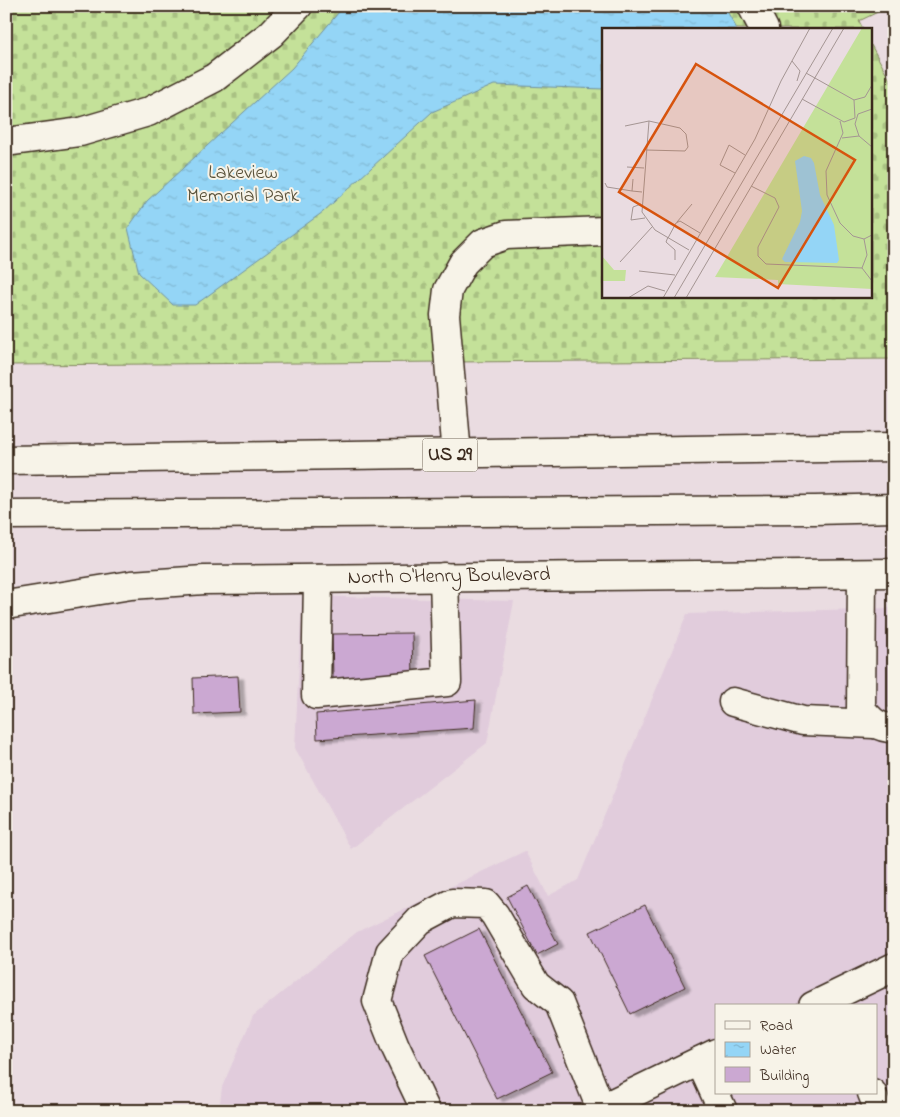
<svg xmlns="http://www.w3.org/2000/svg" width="900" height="1117" font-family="'Indie Flower',sans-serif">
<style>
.built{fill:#e1ccdc;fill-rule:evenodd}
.cemetery{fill:url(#cemetery-stones);stroke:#80865c}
.water{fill:url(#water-ripples);stroke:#7091a0}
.building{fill:#cba8d2;stroke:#3b2a1e;filter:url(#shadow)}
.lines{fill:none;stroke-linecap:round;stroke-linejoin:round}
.minor-casing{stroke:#3b2a1e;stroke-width:31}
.highway-casing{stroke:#3b2a1e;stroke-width:31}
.minor{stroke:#f7f3e8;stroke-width:28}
.highway{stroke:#f7f3e8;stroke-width:28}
.labels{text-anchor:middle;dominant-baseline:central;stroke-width:4;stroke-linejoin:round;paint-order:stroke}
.shield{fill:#f7f3e8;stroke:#73665b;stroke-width:1}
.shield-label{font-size:19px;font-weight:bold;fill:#3b2a1e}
.park-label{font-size:20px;fill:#564f37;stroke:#f7f3e8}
.street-label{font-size:20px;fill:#3b2a1e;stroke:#f7f3e8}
.inset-road{fill:none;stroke:#a49593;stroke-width:1}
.view{fill:#d7540e;fill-opacity:0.15;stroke:#d7540e;stroke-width:2.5}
.inset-edge{fill:none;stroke:#3b2a1e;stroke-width:2.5}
</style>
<defs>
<pattern id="cemetery-stones" width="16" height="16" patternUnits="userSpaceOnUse" patternTransform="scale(1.25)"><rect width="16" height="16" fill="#c4e199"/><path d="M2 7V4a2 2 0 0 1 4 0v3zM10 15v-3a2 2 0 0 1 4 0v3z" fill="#a9c183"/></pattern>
<pattern id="water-ripples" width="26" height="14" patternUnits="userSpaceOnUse" patternTransform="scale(1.25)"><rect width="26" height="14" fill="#94d5f6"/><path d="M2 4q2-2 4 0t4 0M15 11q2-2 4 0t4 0" fill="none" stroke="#80b7d2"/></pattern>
<filter id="shadow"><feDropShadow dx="5.5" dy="3" stdDeviation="1" flood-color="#0004"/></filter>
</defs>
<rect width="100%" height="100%" fill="#eadce1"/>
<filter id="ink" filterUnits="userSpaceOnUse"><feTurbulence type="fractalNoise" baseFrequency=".02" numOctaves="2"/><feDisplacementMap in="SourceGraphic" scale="10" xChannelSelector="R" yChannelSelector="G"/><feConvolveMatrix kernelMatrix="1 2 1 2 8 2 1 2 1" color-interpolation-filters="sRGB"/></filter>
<g filter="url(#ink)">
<g class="built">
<path d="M302 596 514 601 487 743 351 849 295 748Z"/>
<path d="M894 608V1111H219L222 1087 253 1016 357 932 525 851 548 896 578 880 687 614ZM716 1006H876V1093H716Z"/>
</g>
<path class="cemetery" d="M6 6H882L884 9 859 21 863 29H604V296H871V45L894 87V359L6 365Z"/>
<path class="water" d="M344 6H724L737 29H604V89L494 85 432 112 323 212 195 305H173L139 273 128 228 147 201 292 68Z"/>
<g class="building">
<path d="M412 633 413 678 333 680 332 634Z"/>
<rect x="888" y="636" width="6" height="71"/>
<path d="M238 676 240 712 194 714 193 678Z"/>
<path d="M476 700 474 728 317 739 316 714Z"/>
<path d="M528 886 558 944 537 955 507 897Z"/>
<path d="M645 905 685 987 630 1014 590 932Z"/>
<path d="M479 929 552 1072 497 1099 425 956Z"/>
</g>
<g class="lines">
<defs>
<g id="minor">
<path d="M752 6 764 29"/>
<path d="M6 142 80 132 148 112 214 78 271 34 298 6"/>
<path d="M457 455 445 315 448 290 463 263 483 243 506 235 604 231"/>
<path d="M862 574 861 709C871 721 877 728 894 728"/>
<path d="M318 579 316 695 447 682 444 577"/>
<path d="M6 605 131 585 204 580 894 573"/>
<path d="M733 702 803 721 874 724"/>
<path d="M813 1006 894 967"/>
<path d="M700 1061 723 1111"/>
<path d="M872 1093 879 1111"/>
<path d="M426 1111 395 1046 377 1001 390 952 420 920 452 903 486 904 495 915 536 985 559 1003 601 1109"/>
<path d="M596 1111 716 1053"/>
</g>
<g id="highway">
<path d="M6 460 894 447"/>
<path d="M6 515 815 510 894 508"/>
</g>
</defs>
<use href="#minor" class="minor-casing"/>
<use href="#highway" class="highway-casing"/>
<use href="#minor" class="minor"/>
<use href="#highway" class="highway"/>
</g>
</g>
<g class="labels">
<rect class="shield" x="422.5" y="438.5" width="55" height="33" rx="4"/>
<g class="shield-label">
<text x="450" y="455">US 29</text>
</g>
<g class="park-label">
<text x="243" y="173">Lakeview<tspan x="243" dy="23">Memorial Park</tspan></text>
</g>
<g class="street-label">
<text transform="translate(449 577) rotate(-1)">North O'Henry Boulevard</text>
</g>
</g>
<g transform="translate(602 28)">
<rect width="270" height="270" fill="#eadce1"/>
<path d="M0 228 12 242H24L23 253H0Z" fill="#c4e199"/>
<path d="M260 0H270V261L176 256V252L113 249Z" fill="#c4e199"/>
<path d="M202 128 209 130 212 135 218 167 232 197 237 232 235 235 183 234 180 231 198 194 200 183 193 133Z" fill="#94d5f6"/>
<path class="inset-road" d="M190 33 198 43 195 53M204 45 252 72 263 69 270 57M200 71 242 94 253 90 252 72M270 81 256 86 253 96 257 108 270 119M47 93 40 184 53 202 87 222M238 93 241 105 224 143 225 167 238 195 251 208 262 211M23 98 47 93 78 100 84 106 86 119 83 123 44 122M240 110 257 108M25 139 42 140M133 145 118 137 127 117 143 127M31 151 30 163 40 164M3 155 5 159 30 163M149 158 173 170 177 179 156 219V228L164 236 260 240 265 227 262 211 270 207M39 176 31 179 29 192 43 190M75 194 90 176M66 209 64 214 73 222V232M66 210 74 195 78 193 98 205M18 234 50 199M260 240 270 253M37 243 73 247M26 270 46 258 63 263M61 270 153 111 179 53 208 0M72 270 231 0M84 270 242 0"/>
<path class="view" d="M94 36 253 132 176 260 17 164Z"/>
<rect width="270" height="270" class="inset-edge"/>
</g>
<rect width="900" height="1117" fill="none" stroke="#f7f3e8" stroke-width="25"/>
<rect x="12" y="12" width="875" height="1092" fill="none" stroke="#3b2a1e" stroke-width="2" filter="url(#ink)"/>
<rect x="715" y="1004" width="162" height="90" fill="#f7f3e8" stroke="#aca397"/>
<rect x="725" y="1021" width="25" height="8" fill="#f7f3e8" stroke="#aca397"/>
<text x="760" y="1030" font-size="15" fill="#3b2a1e">Road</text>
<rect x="725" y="1042" width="25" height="15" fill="url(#water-ripples)" stroke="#aca397"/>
<text x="760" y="1054" font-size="15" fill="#3b2a1e">Water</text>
<rect x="725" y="1067" width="25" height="15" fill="#cba8d2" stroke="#aca397"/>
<text x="760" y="1080" font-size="15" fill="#3b2a1e">Building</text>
</svg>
